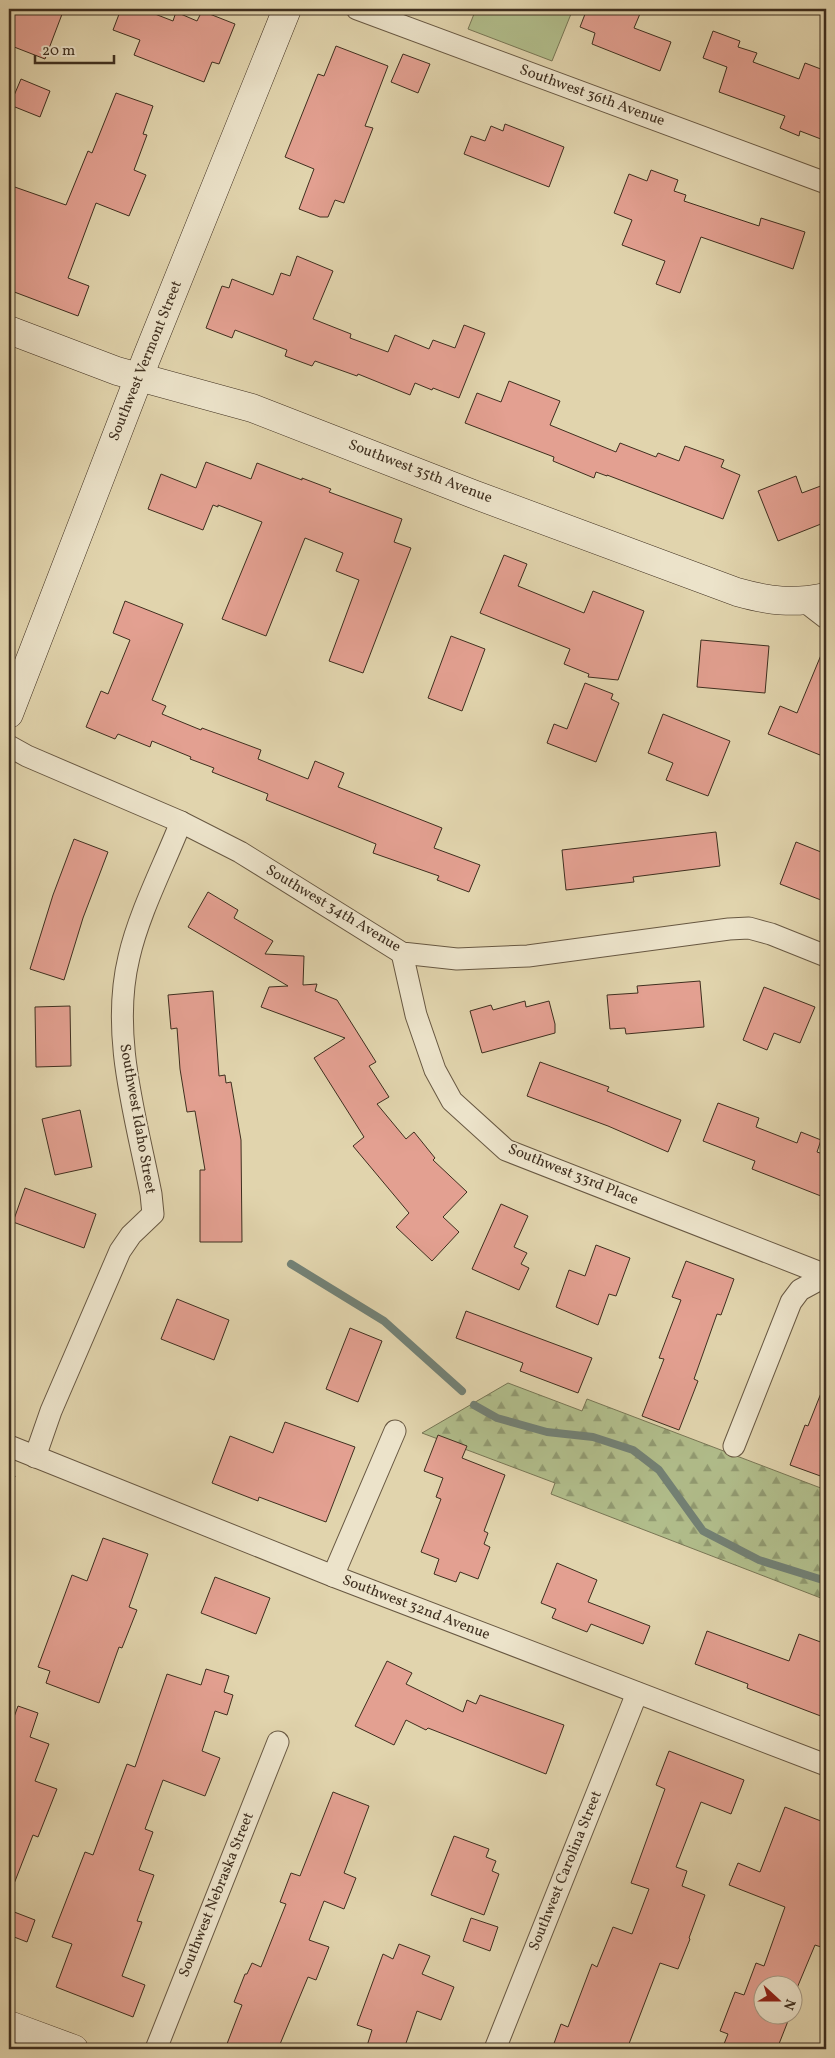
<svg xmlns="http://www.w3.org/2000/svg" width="835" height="2058" font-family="Vollkorn,serif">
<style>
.forest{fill:url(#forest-firs);stroke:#787655}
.garden{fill:#b1bd8b;stroke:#787655}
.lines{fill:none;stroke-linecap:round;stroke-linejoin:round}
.stream{stroke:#738175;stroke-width:8}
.building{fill:#e3a091;stroke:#3f2f1f}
.street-casing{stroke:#685842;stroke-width:23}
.secondary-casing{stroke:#3f2f1f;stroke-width:29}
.path{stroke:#3f2f1f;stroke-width:3;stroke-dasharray:1 2.5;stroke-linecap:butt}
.street{stroke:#ece3ca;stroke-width:21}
.secondary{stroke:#ece3ca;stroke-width:28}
.labels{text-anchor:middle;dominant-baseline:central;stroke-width:4;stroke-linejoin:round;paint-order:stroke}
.street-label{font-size:15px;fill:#3f2f1f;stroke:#ece3ca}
</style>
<defs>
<pattern id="forest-firs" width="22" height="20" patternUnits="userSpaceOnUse" patternTransform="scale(1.25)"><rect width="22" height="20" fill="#b1bd8b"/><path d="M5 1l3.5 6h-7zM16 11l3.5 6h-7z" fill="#919a71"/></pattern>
</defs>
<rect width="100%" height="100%" fill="#e1d4ad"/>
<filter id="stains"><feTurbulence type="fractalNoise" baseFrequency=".004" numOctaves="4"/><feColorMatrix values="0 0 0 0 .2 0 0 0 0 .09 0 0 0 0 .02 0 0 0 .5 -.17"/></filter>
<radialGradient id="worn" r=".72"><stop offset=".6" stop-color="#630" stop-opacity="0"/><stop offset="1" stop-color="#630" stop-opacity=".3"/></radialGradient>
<path class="forest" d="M508 1383 582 1411 587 1399 826 1490V1600L551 1494 555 1483 422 1433Z"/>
<path class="garden" d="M476 9H573L552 61 468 29Z"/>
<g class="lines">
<g class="stream">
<path d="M291 1264 384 1321 462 1391"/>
<path d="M474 1405 497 1418 547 1432 593 1437 633 1450 659 1470 703 1531 759 1560 826 1581"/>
</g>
</g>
<g class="building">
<path d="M16 9H64L45 59 9 45V27Z"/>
<path d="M121 9H142L173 21 176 12 197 21 202 11 235 24 219 64 212 62 204 82 134 55 140 40 113 30Z"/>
<path d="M587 9H642L634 28 671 42 660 71 592 44 595 33 580 27Z"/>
<path d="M713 31 740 41 738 47 757 53 753 62 799 79 805 63 826 71V141L800 131 799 136 780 128 785 116 719 92 727 67 703 58Z"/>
<path d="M336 46 388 66 365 126 373 128 344 203 335 200 328 217H320L299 209 314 169 285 157 318 74 324 76Z"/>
<path d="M403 54 430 64 418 93 391 82Z"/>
<path d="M21 79 50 91 40 117 10 105Z"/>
<path d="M116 93 153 106 143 134 147 135 134 170 146 175 129 216 96 203 68 278 89 286 78 316 9 290V185L66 205 88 151 92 153Z"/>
<path d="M505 124 564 147 549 187 464 154 471 136 485 141 491 126 503 131Z"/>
<path d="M651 170 678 180 674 191 686 195 684 201 759 226 761 218 805 232 793 269 701 237 680 293 656 284 665 261 622 245 632 220 614 213 629 174 647 181Z"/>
<path d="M297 256 333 271 313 319 351 334 350 338 388 352 395 335 429 349 433 340 455 348 464 325 485 333 459 398 433 388 432 390 415 383 410 395 358 374 357 376 315 361 312 366 285 356 287 350 235 330 232 338 206 328 222 286 229 288 232 279 273 295 281 273 290 276Z"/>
<path d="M509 381 560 401 550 425 616 452 620 443 656 457 658 453 679 461 685 446 724 460 721 467 740 475 723 519 607 475V476L596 472 594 478 553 461 554 457 465 423 477 393 501 402Z"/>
<path d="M206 462 251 479 257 463 302 480V478L331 489 329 492 402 519 394 542 411 548 363 673 329 661 359 580 336 571 343 553 305 538 266 636 222 619 262 522 218 505V507L213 505 203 530 148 509 161 474 196 488Z"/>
<path d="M796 476 802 493 826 484V522L778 541 758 491Z"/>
<path d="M504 555 527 564 518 586 584 613 593 591 644 611 618 680 588 677 589 674 564 664 570 649 480 613Z"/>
<path d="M125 601 183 624 152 700 166 706 162 714 201 730 202 728 261 750 258 759 308 779 315 761 344 773 338 787 442 828 434 848 480 865 469 892 437 880 439 876 373 853 376 844 266 800 268 794 212 772 214 768 190 759 191 757 152 741 150 747 118 734 115 739 86 727 101 691 108 694 130 640 113 633Z"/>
<path d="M451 636 485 649 462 711 428 698Z"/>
<path d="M701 640 769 646 765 693 697 687Z"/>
<path d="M826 643V740L820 755 768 734 780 706 797 713Z"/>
<path d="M585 683 613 694 611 699 619 703 596 762 547 743 554 724 567 729Z"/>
<path d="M663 714 730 741 708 796 666 780 673 763 648 753Z"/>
<path d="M716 832 720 866 633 877 634 882 566 890 562 850Z"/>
<path d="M74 839 108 852 83 918 64 980 30 969 53 895Z"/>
<path d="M796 842 826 854V902L780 884Z"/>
<path d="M208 892 238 910 234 918 273 941 265 954 304 956 303 985 317 984 315 991 337 1000 376 1062 369 1066 389 1097 377 1104 406 1139 414 1132 435 1158 433 1160 467 1192 443 1217 459 1232 432 1261 396 1227 409 1213 353 1146 364 1137 314 1058 345 1038 261 1007 269 987 288 986 188 927Z"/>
<path d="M700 981 704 1027 626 1034 625 1028 610 1029 607 995 638 993 637 986Z"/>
<path d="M764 987 815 1007 800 1043 774 1033 767 1050 743 1040Z"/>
<path d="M213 991 219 1076 225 1075 226 1083 231 1082 241 1140 242 1242H200V1170H205L195 1111 187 1112 180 1069 177 1028 171 1029 168 995Z"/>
<path d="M525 1001 526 1007 549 1001 555 1024V1033L482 1053 470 1011 491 1005 493 1010Z"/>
<path d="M70 1006 71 1066 36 1067 35 1007Z"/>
<path d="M540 1062 609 1087 607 1091 681 1120 668 1152 608 1126 527 1096Z"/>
<path d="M718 1103 759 1118 756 1127 797 1143 801 1132 821 1140 817 1152 826 1155V1198L752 1169 755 1161 703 1141Z"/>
<path d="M80 1110 92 1167 55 1175 42 1119Z"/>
<path d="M25 1188 96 1214 84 1248 13 1222Z"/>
<path d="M501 1204 528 1216 514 1247 527 1253 521 1264 529 1268 519 1290 472 1269Z"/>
<path d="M596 1245 630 1258 616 1296 609 1294 598 1325 556 1307 569 1270 585 1276Z"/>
<path d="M686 1261 734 1279 721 1315 717 1314 694 1379 698 1381 679 1430 642 1416 664 1359 659 1358 681 1300 672 1297Z"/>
<path d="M177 1299 229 1320 214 1360 161 1339Z"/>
<path d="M466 1311 592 1358 578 1393 520 1371 523 1363 456 1338Z"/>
<path d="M350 1328 382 1341 358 1402 326 1389Z"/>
<path d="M825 1383H826V1478L790 1465 805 1425 808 1426Z"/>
<path d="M285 1422 355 1447 326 1522 259 1497 258 1501 212 1483 230 1436 273 1453Z"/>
<path d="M438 1435 467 1446 462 1458 505 1475 484 1531 488 1533 484 1544 490 1547 478 1579 460 1572 456 1582 434 1574 439 1559 421 1552 441 1499 436 1497 443 1478 424 1471Z"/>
<path d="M103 1538 148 1554 129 1607 137 1610 122 1648 119 1647 99 1703 46 1683 50 1671 38 1667 72 1575 87 1581Z"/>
<path d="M557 1563 597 1580 588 1602 650 1626 643 1644 591 1624 587 1632 552 1618 556 1609 541 1603Z"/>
<path d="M215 1577 270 1598 256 1634 201 1613Z"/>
<path d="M707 1631 789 1661 799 1634 826 1644V1718L747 1688 748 1684 695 1664Z"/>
<path d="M387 1661 412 1673 406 1684 463 1712 467 1700 476 1704 480 1695 564 1725 546 1774 428 1728 426 1730 406 1720 394 1745 355 1726Z"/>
<path d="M206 1669 229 1676 224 1692 233 1695 227 1715 215 1711 202 1751 220 1758 205 1796 163 1780 145 1829 153 1832 139 1870 154 1875 137 1921 142 1922 122 1976 145 1985 133 2017 56 1987 72 1944 52 1937 85 1852 93 1855 127 1764 135 1767 167 1674 201 1685Z"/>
<path d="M18 1706 38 1713 30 1737 49 1744 35 1781 57 1789 38 1837 33 1835 10 1894H9V1715L14 1717Z"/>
<path d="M669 1751 744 1780 731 1814 701 1802 676 1867 687 1871 682 1886 705 1895 689 1938 690 1939 678 1969 660 1963 627 2049H552L561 2024 568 2027 592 1964 597 1967 613 1927 632 1934 649 1889 631 1883 665 1789 656 1785Z"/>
<path d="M333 1792 369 1806 344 1873 356 1878 344 1909 324 1901 309 1940 329 1947 316 1980 308 1977 278 2049H225L242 2005 234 2002 245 1974H247L252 1963 261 1967 286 1904 280 1902 291 1873 300 1876Z"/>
<path d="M785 1807 826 1823V1933L821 1947 815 1945 792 2000V1986H762V2016H790L777 2049H722L728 2034 720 2031 735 1992 744 1995 756 1963 764 1966 785 1907 729 1885 738 1863 760 1872Z"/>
<path d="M454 1836 489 1849 486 1857 496 1861 492 1871 499 1874 484 1915 431 1895Z"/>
<path d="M9 1910 35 1920 27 1942 9 1935Z"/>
<path d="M471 1918 498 1927 490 1951 463 1941Z"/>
<path d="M399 1944 430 1956 422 1974 454 1987 441 2020 417 2011 404 2049H366L372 2030 357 2025 383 1954 393 1959Z"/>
</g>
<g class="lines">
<defs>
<g id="street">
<path d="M357 9 826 183"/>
<path d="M804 601 826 618"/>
<path d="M9 746 27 756 181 822 240 852 402 953 457 959 528 956 729 929 749 928 771 934 826 956"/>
<path d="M402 953 416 1015 435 1070 452 1101 506 1150 826 1275"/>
<path d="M9 1446 333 1576 826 1765"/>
<path d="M734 1446 791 1302 800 1290 826 1276"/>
<path d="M35 1457 51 1411 120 1251 131 1235 153 1214 151 1194C136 1117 110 1035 129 957 139 913 164 865 181 822"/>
<path d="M333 1576 395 1431"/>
<path d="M156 2049 278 1742"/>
<path d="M495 2049 637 1693"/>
</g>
<g id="secondary">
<path d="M9 330 117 371 252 408 473 494 737 592C769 601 793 604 826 597"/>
<path d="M9 714 146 359 287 9"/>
<path d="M9 2025 74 2049"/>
</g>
</defs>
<use href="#street" class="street-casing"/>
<use href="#secondary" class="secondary-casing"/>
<path class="path" d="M9 1481 16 1474"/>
<use href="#street" class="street"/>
<use href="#secondary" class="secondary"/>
</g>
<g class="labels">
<g class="street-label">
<text transform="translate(592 96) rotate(20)">Southwest 36th Avenue</text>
<text transform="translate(146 361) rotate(-68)">Southwest Vermont Street</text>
<text transform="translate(420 472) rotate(21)">Southwest 35th Avenue</text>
<text transform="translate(333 909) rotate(31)">Southwest 34th Avenue</text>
<text transform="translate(137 1119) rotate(80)">Southwest Idaho Street</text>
<text transform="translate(573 1175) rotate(22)">Southwest 33rd Place</text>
<text transform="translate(416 1608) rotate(21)">Southwest 32nd Avenue</text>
<text transform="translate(566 1871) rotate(-68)">Southwest Carolina Street</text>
<text transform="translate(217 1895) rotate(-68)">Southwest Nebraska Street</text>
</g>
</g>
<rect width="835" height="2058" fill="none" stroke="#e1d4ad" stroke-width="30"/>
<rect x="10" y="10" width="815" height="2038" fill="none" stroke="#3f2f1f" stroke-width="2.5"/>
<rect x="15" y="15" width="805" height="2028" fill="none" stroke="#3f2f1f"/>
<g transform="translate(778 2000) rotate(111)"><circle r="24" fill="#ece3ca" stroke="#a79b86"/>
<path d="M0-4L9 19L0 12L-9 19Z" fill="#8f2418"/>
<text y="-8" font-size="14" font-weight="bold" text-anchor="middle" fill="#3f2f1f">N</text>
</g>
<path d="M35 55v8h79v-8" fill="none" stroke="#3f2f1f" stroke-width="2.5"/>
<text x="42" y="55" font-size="15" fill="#3f2f1f" stroke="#ece3ca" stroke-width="4" paint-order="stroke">20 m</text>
<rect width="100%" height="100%" filter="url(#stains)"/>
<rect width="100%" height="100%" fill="url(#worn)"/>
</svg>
